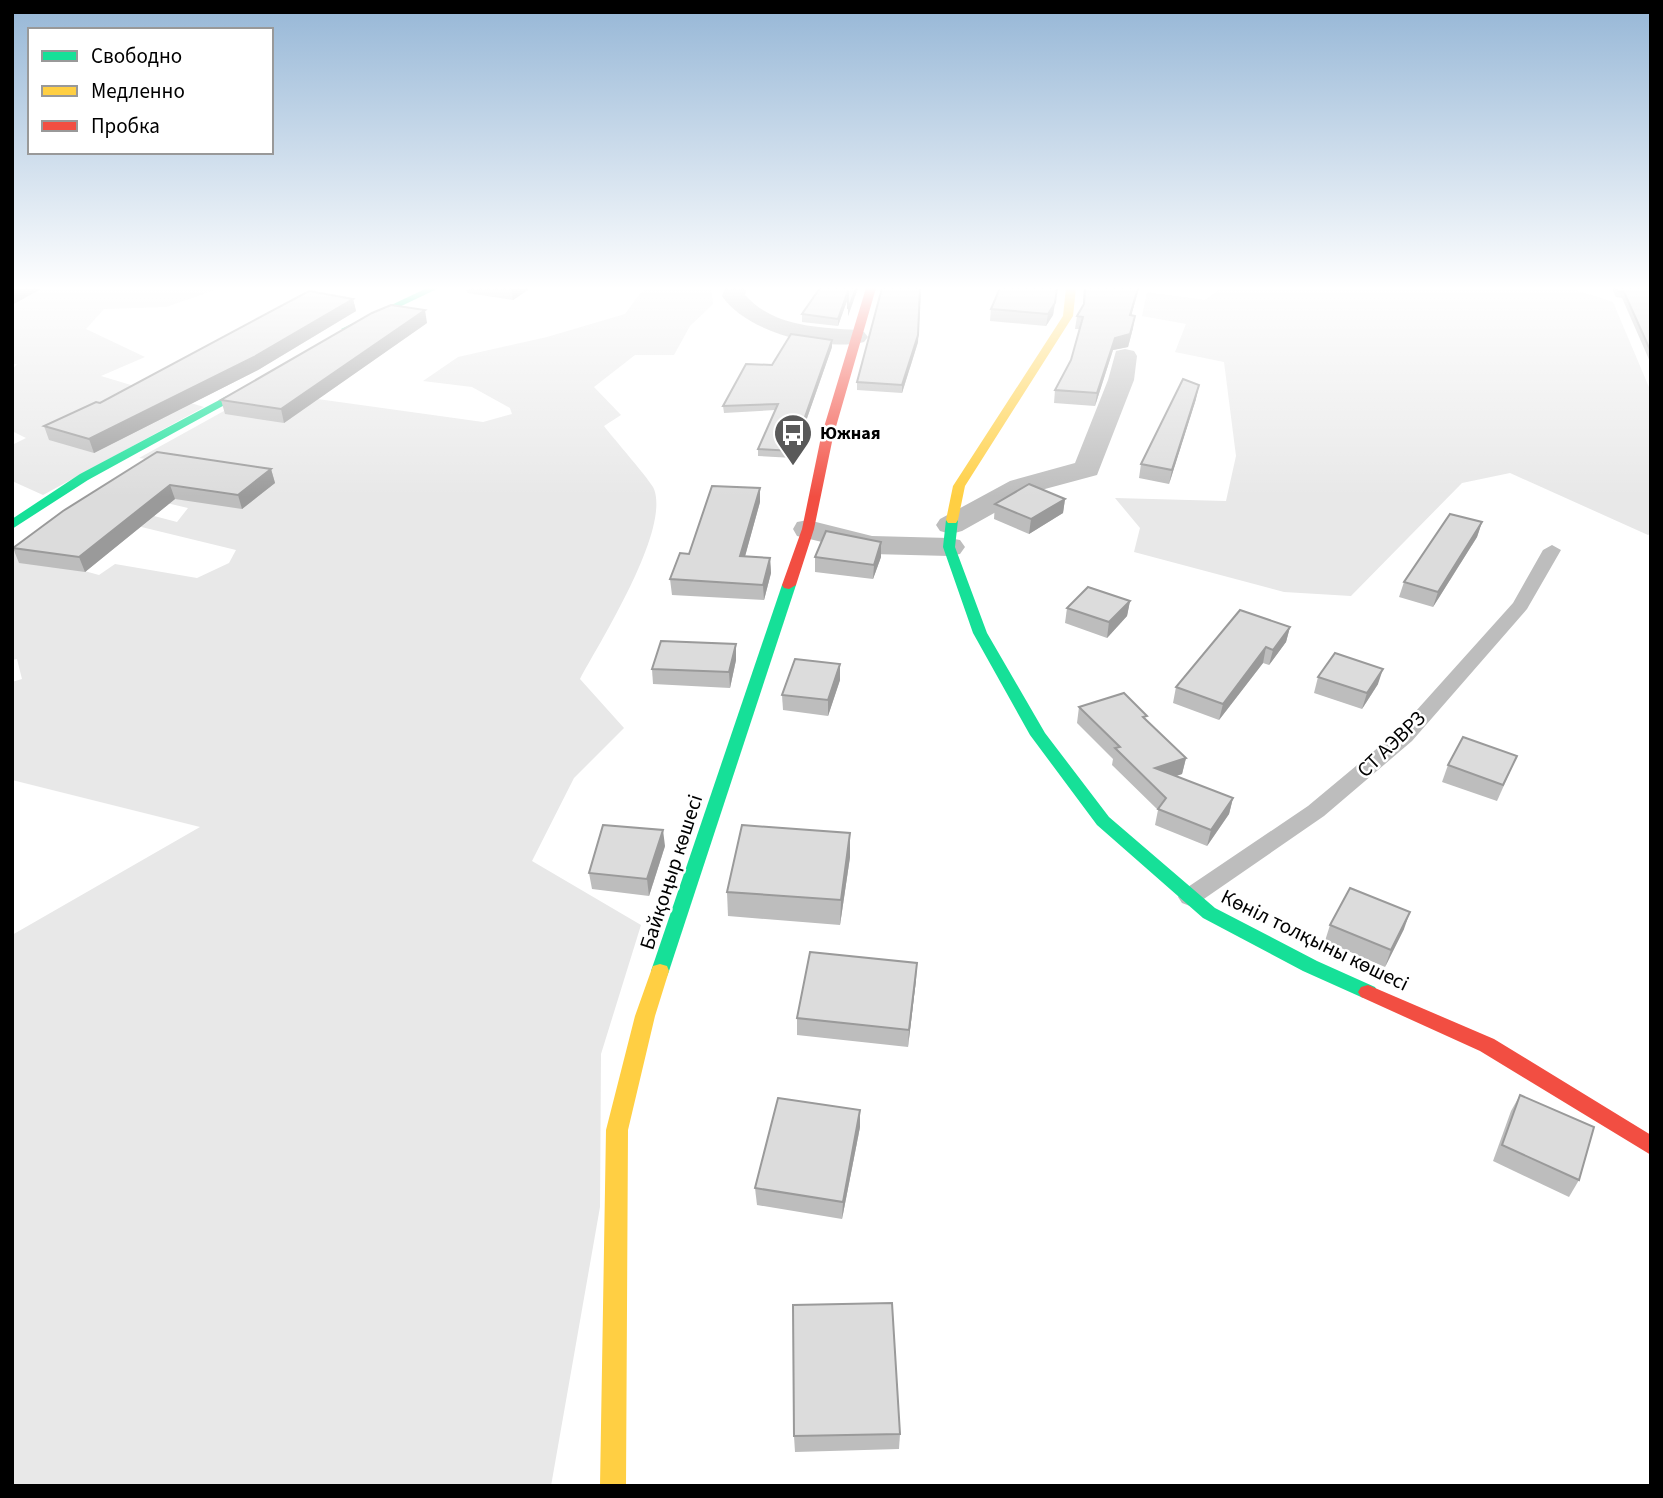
<svg xmlns="http://www.w3.org/2000/svg" width="1663" height="1498" font-family="'Source Sans 3',sans-serif">
<style>
.green{fill:#e8e8e8}
.lines{fill:none;stroke-linecap:round;stroke-linejoin:round}
.lane{fill:#bdbdbd;fill-rule:evenodd}
.street{fill:#bdbdbd;fill-rule:evenodd}
.fast{fill:#16e098;fill-rule:evenodd}
.slow{fill:#ffcf43;fill-rule:evenodd}
.jam{fill:#f24e42;fill-rule:evenodd}
.wall{fill:#bdbdbd}
.shaded-wall{fill:#9a9a9a}
.building{fill:#dcdcdc;stroke:#9a9a9a;stroke-width:2}
.labels{text-anchor:middle;dominant-baseline:central;stroke-width:5;stroke-linejoin:round;paint-order:stroke}
.far-poi-label{font-size:18px;font-weight:bold;fill:#000;stroke:#fff;text-anchor:start}
.street-label{font-size:21px;fill:#000;stroke:#fff}
</style>
<rect width="100%" height="100%" fill="#fff"/>
<g class="green">
<path d="M12 288H221L166 307 104 309 86 329 145 357 101 376 204 407 43 495 12 481V445L26 438 12 431V370L17 364H12Z"/>
<path d="M644 288H711L713 304 690 326 674 355H635L594 387 621 415 604 426C612 437 651 481 654 489 670 531 601 640 580 679L624 728 574 778 532 861 641 925 601 1054 600 1207 551 1486H12V935L200 827 12 780V682L22 679 17 659 12 660V551L99 575 115 564 197 578 229 563 236 550 125 523 139 512 177 522 188 508 158 501 204 467 139 458 260 391 483 422 512 414 510 408 472 387 423 381 458 357 547 337 625 314Z"/>
<path d="M1221 288H1570L1613 302 1651 392V533L1648 535 1510 473 1462 483 1351 596 1284 592 1134 552 1140 528 1115 498 1226 501 1236 456 1224 362 1175 352 1186 324 1142 316 1147 292 1205 300Z"/>
</g>
<g class="lines">
<path class="lane" d="M1552 545 1561 550 1527 609 1412 741 1324 816 1198 903 1190 906 1182 903 1178 897 1182 891 1308 806 1398 731 1513 603 1543 550Z"/>
<g class="street">
<path d="M725 288H747L745 295C774 327 816 327 856 330L864 332 868 337 864 342C823 352 746 332 722 296Z"/>
<path d="M1125 349 1134 351 1137 356 1134 380 1097 475 1030 493 962 531 951 534 940 531 936 525 940 519 1010 481 1075 463 1108 380 1116 351Z"/>
<path d="M808 520 872 536 949 538 960 540 965 547 960 554 949 556 872 554 797 536 793 529 797 522Z"/>
</g>
<g class="fast">
<path d="M427 288H439L349 331 341 329Z"/>
<path d="M268 374 273 377 272 379 88 480 12 529V519L80 474Z"/>
<path d="M952 516 958 520 955 547 987 633 1045 733 1109 817 1215 908 1317 961 1375 987 1378 992 1375 997 1368 999 1361 997 1303 971 1203 918 1097 825 1030 735 973 633 943 547 946 520Z"/>
<path d="M789 581 796 585 669 971 667 976 660 978 653 976 651 971 782 585Z"/>
</g>
<g class="slow">
<path d="M1066 288H1076L1073 316 965 486 958 520 956 523H948L946 520 953 486 1063 316Z"/>
<path d="M660 964 667 966 669 971 655 1016 628 1130 626 1486H600L606 1130 635 1016 651 971 653 966Z"/>
</g>
<g class="jam">
<path d="M866 288H876L833 437 814 529 796 585 789 589 784 588 782 585 802 529 821 437Z"/>
<path d="M1368 985 1494 1039 1651 1135V1155L1480 1051 1361 997 1358 992 1361 987Z"/>
</g>
</g>
<g class="wall">
<path d="M466 288H531L513 300 467 293Z"/>
<path d="M858 288 848 316V298L838 326 802 322V314Z"/>
<path d="M1000 288H1058L1053 315 1046 326 990 321 991 309Z"/>
<path d="M1084 288H1139L1131 315 1133 328 1128 347 1113 350 1095 406 1054 403 1055 390 1071 360 1079 329H1075L1077 316 1083 306Z"/>
<path d="M1612 288H1651V364L1622 298 1616 297Z"/>
<path d="M353 299 356 311 258 370 94 453 49 440 44 426Z"/>
<path d="M427 323 284 423 225 414 221 400Z"/>
<path d="M918 342 902 393 857 390V382Z"/>
<path d="M832 347 793 458 758 456V449L775 410 724 413 723 406 772 365Z"/>
<path d="M1196 399 1169 484 1139 478 1141 464Z"/>
<path d="M157 452 271 469 275 483 242 509 175 499 85 572 19 563 13 548Z"/>
<path d="M1065 499 1063 513 1029 534 994 519 995 504Z"/>
<path d="M760 502 745 556 770 558 771 573 764 600 672 595 670 579 689 554Z"/>
<path d="M1482 522 1477 537 1433 607 1399 597 1404 582Z"/>
<path d="M815 557H881L873 579 815 572Z"/>
<path d="M1130 601 1127 616 1107 638 1065 623 1067 608Z"/>
<path d="M1290 627 1286 642 1269 665 1263 663 1219 720 1173 703 1176 687Z"/>
<path d="M736 644V660L730 688 653 684 652 669Z"/>
<path d="M1318 677 1378 684 1362 709 1314 693Z"/>
<path d="M840 680 828 716 783 710 782 695Z"/>
<path d="M1079 707 1146 721 1186 758 1182 774 1176 776 1233 798 1229 814 1207 846 1155 825 1158 810 1112 765 1113 759 1077 723Z"/>
<path d="M1448 765 1510 772 1497 801 1442 782Z"/>
<path d="M665 846 649 896 592 889 589 873Z"/>
<path d="M850 857 840 925 728 916 727 892Z"/>
<path d="M1330 925 1404 929 1385 967 1325 941Z"/>
<path d="M916 980 908 1047 797 1035V1018Z"/>
<path d="M1520 1095 1579 1180 1569 1197 1493 1161 1511 1111Z"/>
<path d="M860 1127 842 1219 757 1205 755 1188Z"/>
<path d="M900 1434 899 1449 795 1452 794 1436Z"/>
</g>
<g class="shaded-wall">
<path d="M12 288H43L12 305Z"/>
<path d="M511 288H531L513 300Z"/>
<path d="M856 288H858L848 316V309Z"/>
<path d="M921 288 918 342 902 393V385Z"/>
<path d="M1057 288 1053 315 1046 326 1048 314Z"/>
<path d="M1138 288H1139L1128 327 1130 315Z"/>
<path d="M848 291V298L838 326V319Z"/>
<path d="M353 299 356 311 258 370 94 453 89 439Z"/>
<path d="M425 310 427 323 284 423 281 409Z"/>
<path d="M1135 316 1133 328 1128 347 1113 350 1095 406 1097 393 1115 338Z"/>
<path d="M832 340V347L793 458V451Z"/>
<path d="M1199 385 1196 399 1169 484 1172 470Z"/>
<path d="M271 469 275 483 242 509 238 495Z"/>
<path d="M170 485 175 499 85 572 79 557Z"/>
<path d="M760 488V502L741 571 740 556Z"/>
<path d="M1065 499 1063 513 1029 534 1031 519Z"/>
<path d="M1482 522 1477 537 1433 607 1438 592Z"/>
<path d="M881 542V557L873 579 874 565Z"/>
<path d="M770 558 771 573 764 600 763 585Z"/>
<path d="M1130 601 1127 616 1107 638 1109 622Z"/>
<path d="M1290 627 1286 642 1269 665 1273 650Z"/>
<path d="M736 644V660L730 688 729 672Z"/>
<path d="M1266 647 1263 663 1219 720 1223 704Z"/>
<path d="M840 664V680L828 716V700Z"/>
<path d="M1383 669 1378 684 1362 709 1367 693Z"/>
<path d="M1186 758 1182 774 1152 784 1155 768Z"/>
<path d="M1233 798 1229 814 1207 846 1211 830Z"/>
<path d="M663 830 665 846 649 896 647 879Z"/>
<path d="M850 833V857L840 925 841 900Z"/>
<path d="M1410 912 1404 929 1385 967 1391 950Z"/>
<path d="M917 963 916 980 908 1047 909 1030Z"/>
<path d="M860 1110V1127L842 1219 843 1202Z"/>
</g>
<g class="building">
<path d="M820 288H856L848 309V291L838 319 802 314Z"/>
<path d="M882 288H920L918 335 902 385 857 382Z"/>
<path d="M1000 288H1057L1055 303 1048 314 991 309Z"/>
<path d="M1085 288H1138L1130 315 1135 316 1130 334 1115 338 1097 393 1055 390 1071 360 1083 317 1077 316 1084 304Z"/>
<path d="M1617 288H1651V352L1624 292 1618 291Z"/>
<path d="M309 291 353 299 254 357 89 439 44 426 96 402 100 403Z"/>
<path d="M391 305 425 310 281 409 221 400 372 313Z"/>
<path d="M791 334 832 340 793 451 758 449 778 404 723 406 746 364 772 365Z"/>
<path d="M1183 379 1199 385 1172 470 1141 464Z"/>
<path d="M157 452 271 469 238 495 170 485 79 557 13 548 63 511Z"/>
<path d="M1029 484 1065 499 1031 519 995 504Z"/>
<path d="M712 486 760 488 740 556 770 558 763 585 670 579 680 553 689 554Z"/>
<path d="M1450 514 1482 522 1438 592 1404 582Z"/>
<path d="M826 531 881 542 874 565 815 557Z"/>
<path d="M1088 587 1130 601 1109 622 1067 608Z"/>
<path d="M1240 610 1290 627 1273 650 1266 647 1223 704 1176 687Z"/>
<path d="M661 641 736 644 729 672 652 669Z"/>
<path d="M1335 653 1383 669 1367 693 1318 677Z"/>
<path d="M795 659 840 664 828 700 782 695Z"/>
<path d="M1124 693 1147 716 1143 717 1186 758 1155 768 1233 798 1211 830 1158 809 1166 798 1115 748 1120 747 1079 707Z"/>
<path d="M1463 737 1517 756 1503 785 1448 765Z"/>
<path d="M603 825 663 830 647 879 589 873Z"/>
<path d="M742 825 850 833 841 900 727 892Z"/>
<path d="M1350 888 1410 912 1391 950 1330 925Z"/>
<path d="M810 952 917 963 909 1030 797 1018Z"/>
<path d="M1520 1095 1594 1127 1579 1180 1502 1145Z"/>
<path d="M778 1098 860 1110 843 1202 755 1188Z"/>
<path d="M892 1303 900 1434 794 1436 793 1305Z"/>
</g>
<linearGradient id="sky" x2="0" y2="1"><stop stop-color="#95b6d6"/><stop offset="0.58" stop-color="#fff"/><stop offset="1" stop-color="#fff" stop-opacity="0"/></linearGradient>
<rect width="1663" height="497" fill="url(#sky)"/>
<defs>
<symbol id="bus-pin" viewBox="-11 -11 22 30"><path d="M0 17L-7.5 6A9.5 9.5 0 1 1 7.5 6Z" fill="#595959" stroke="#fff"/><path d="M-5-6H5V4H4V6H2V4H-2V6H-4V4H-5ZM-3.5-4V0h7V-4ZM-3.5 1.2v1.5H-2V1.2ZM2 1.2v1.5H3.5V1.2Z" fill="#fff"/></symbol>
</defs>
<g fill-rule="evenodd">
<use href="#bus-pin" x="771" y="411" width="44" height="60"/>
</g>
<g class="labels">
<g class="far-poi-label">
<text x="820" y="433">Южная</text>
</g>
<g class="street-label">
<text transform="translate(1391 744) rotate(-44)">СТ АЭВРЗ</text>
<text transform="translate(671 872) rotate(-72)">Байқоңыр көшесі</text>
<text transform="translate(1315 940) rotate(26)">Көніл толқыны көшесі</text>
</g>
</g>
<rect width="1663" height="1498" fill="none" stroke="#000000" stroke-width="28"/>
<rect x="28" y="28" width="245" height="126" fill="#ffffff" stroke="#999999" stroke-width="2"/>
<rect x="42" y="51" width="35" height="10" fill="#16e098" stroke="#999999" stroke-width="2"/>
<text x="91" y="63" font-size="21" fill="#000000">Свободно</text>
<rect x="42" y="86" width="35" height="10" fill="#ffcf43" stroke="#999999" stroke-width="2"/>
<text x="91" y="98" font-size="21" fill="#000000">Медленно</text>
<rect x="42" y="121" width="35" height="10" fill="#f24e42" stroke="#999999" stroke-width="2"/>
<text x="91" y="133" font-size="21" fill="#000000">Пробка</text>
</svg>
